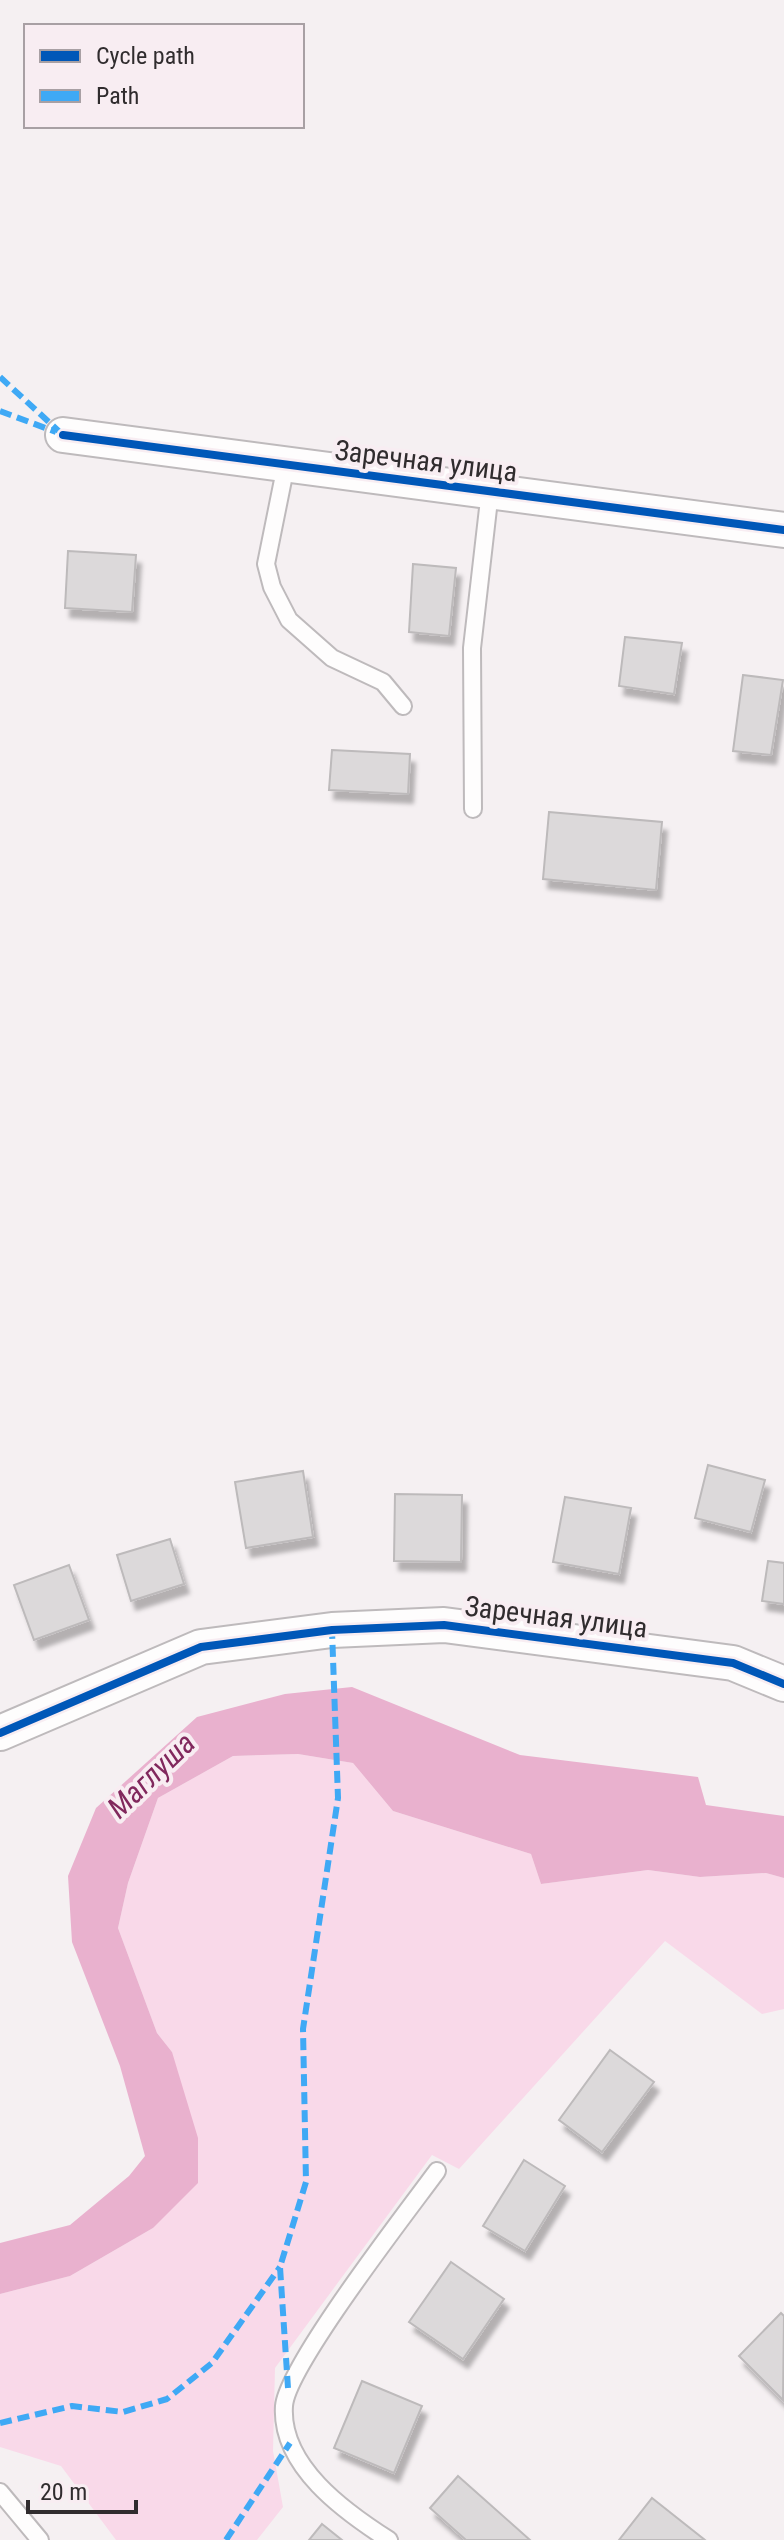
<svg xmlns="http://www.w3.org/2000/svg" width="784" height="2540" font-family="'Roboto Condensed',sans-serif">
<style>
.green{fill:#f9d9e9}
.water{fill:#e9b1ce}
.building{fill:#dcd9da;stroke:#bdbabb;stroke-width:2;filter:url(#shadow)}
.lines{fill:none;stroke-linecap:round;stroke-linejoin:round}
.service-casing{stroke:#bebabc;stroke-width:20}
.minor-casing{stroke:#bebabc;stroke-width:38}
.service{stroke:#fefdfd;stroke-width:16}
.minor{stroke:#fefdfd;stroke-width:34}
.quiet{stroke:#3fa9f5;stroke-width:6;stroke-dasharray:12 6;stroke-linecap:butt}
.cycleway-casing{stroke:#f8edf2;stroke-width:13}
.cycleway{stroke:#0057b8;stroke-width:8}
.labels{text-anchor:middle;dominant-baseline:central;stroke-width:8;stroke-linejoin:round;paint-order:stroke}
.street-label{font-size:28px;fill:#302c2e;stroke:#f8edf2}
.water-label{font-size:30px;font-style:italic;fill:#81285d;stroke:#f8edf2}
</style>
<defs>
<filter id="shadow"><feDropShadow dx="5" dy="9" stdDeviation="2" flood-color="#0004"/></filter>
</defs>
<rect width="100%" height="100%" fill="#f5f0f2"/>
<path class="green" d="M298 1754 353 1763 393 1811 531 1854 541 1884 648 1870 700 1877 766 1873 784 1878V2009L762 2014 665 1941 459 2169 432 2155 275 2368 273 2451 283 2507 257 2540H116L61 2466 0 2447V2294L70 2276 153 2228 172 2052 157 2033 118 1928 128 1883 158 1798 233 1756Z"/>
<path class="water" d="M352 1687 520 1755 698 1777 706 1805 784 1816V1878L766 1873 700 1877 648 1870 541 1884 531 1854 393 1811 353 1763 298 1754 233 1756 158 1798 128 1883 118 1928 157 2033 172 2052 198 2138V2183L153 2228 70 2276 0 2294V2243L70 2225 129 2176 145 2156 120 2066 72 1942 68 1876 96 1808 197 1717 285 1694Z"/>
<g class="building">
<path d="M68 551 136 555 132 612 65 608Z"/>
<path d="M413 564 456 568 449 636 409 632Z"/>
<path d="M625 637 682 643 674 694 619 686Z"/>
<path d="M743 675 783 680 771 755 733 751Z"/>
<path d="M332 750 410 754 408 794 329 790Z"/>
<path d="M549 812 662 822 656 890 543 879Z"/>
<path d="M708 1465 765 1480 751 1532 695 1518Z"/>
<path d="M303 1471 313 1537 246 1548 235 1482Z"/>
<path d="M395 1494 462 1495 461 1562 394 1561Z"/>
<path d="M565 1497 631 1508 619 1574 553 1562Z"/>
<path d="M170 1539 184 1584 131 1601 117 1555Z"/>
<path d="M768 1561 784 1563V1604L762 1601Z"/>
<path d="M69 1565 89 1620 34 1640 14 1585Z"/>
<path d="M610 2050 654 2082 602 2152 559 2120Z"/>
<path d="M524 2160 565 2186 525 2251 483 2226Z"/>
<path d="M451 2262 504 2299 463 2359 409 2322Z"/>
<path d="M781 2313 784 2316 783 2400 739 2356Z"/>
<path d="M362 2381 422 2406 394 2473 334 2448Z"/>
<path d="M458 2476 530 2540H466L430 2508Z"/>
<path d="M652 2498 705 2540H619Z"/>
<path d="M322 2524 342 2540H309Z"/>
</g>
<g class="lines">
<defs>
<g id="service">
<path d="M286 465 266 564 272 587 289 620 332 658 383 682 403 706"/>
<path d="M473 809 472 648 490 491"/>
<path d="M0 2492 40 2540"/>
<path d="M389 2540C345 2512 280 2466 284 2406 287 2366 407 2212 437 2171"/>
</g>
<g id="minor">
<path d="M63 435 784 530"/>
<path d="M0 1733 201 1647 332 1630 444 1625 733 1663 784 1684"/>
</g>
</defs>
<use href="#service" class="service-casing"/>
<use href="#minor" class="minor-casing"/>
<use href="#service" class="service"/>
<use href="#minor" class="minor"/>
<g class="quiet">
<path d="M0 377 63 435"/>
<path d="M0 411 56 432"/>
<path d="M288 2388 280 2267 306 2182 303 2029 338 1798 332 1630"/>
<path d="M0 2423 72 2406 123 2412 167 2399 212 2363 280 2267"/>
<path d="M226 2540 290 2443"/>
</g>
<defs>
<g id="cycleway">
<path d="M63 435 784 530"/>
<path d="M0 1733 201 1647 332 1630 444 1625 733 1663 784 1684"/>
</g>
</defs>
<use href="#cycleway" class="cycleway-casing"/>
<use href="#cycleway" class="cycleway"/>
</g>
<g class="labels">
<g class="street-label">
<text transform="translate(426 461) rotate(7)">Заречная улица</text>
<text transform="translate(556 1617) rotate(7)">Заречная улица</text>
</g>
<g class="water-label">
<text transform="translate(151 1775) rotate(-44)">Маглуша</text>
</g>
</g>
<rect x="24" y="24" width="280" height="104" fill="#f8edf2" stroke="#a8a0a4" stroke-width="2"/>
<rect x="40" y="50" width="40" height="12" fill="#0057b8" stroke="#a8a0a4" stroke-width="2"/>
<text x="96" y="64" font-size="24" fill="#302c2e">Cycle path</text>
<rect x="40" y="90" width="40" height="12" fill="#3fa9f5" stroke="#a8a0a4" stroke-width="2"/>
<text x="96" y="104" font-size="24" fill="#302c2e">Path</text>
<path d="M28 2500v12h108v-12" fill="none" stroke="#302c2e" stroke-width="4"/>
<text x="40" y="2500" font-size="24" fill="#302c2e" stroke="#f8edf2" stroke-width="6" paint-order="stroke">20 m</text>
</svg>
